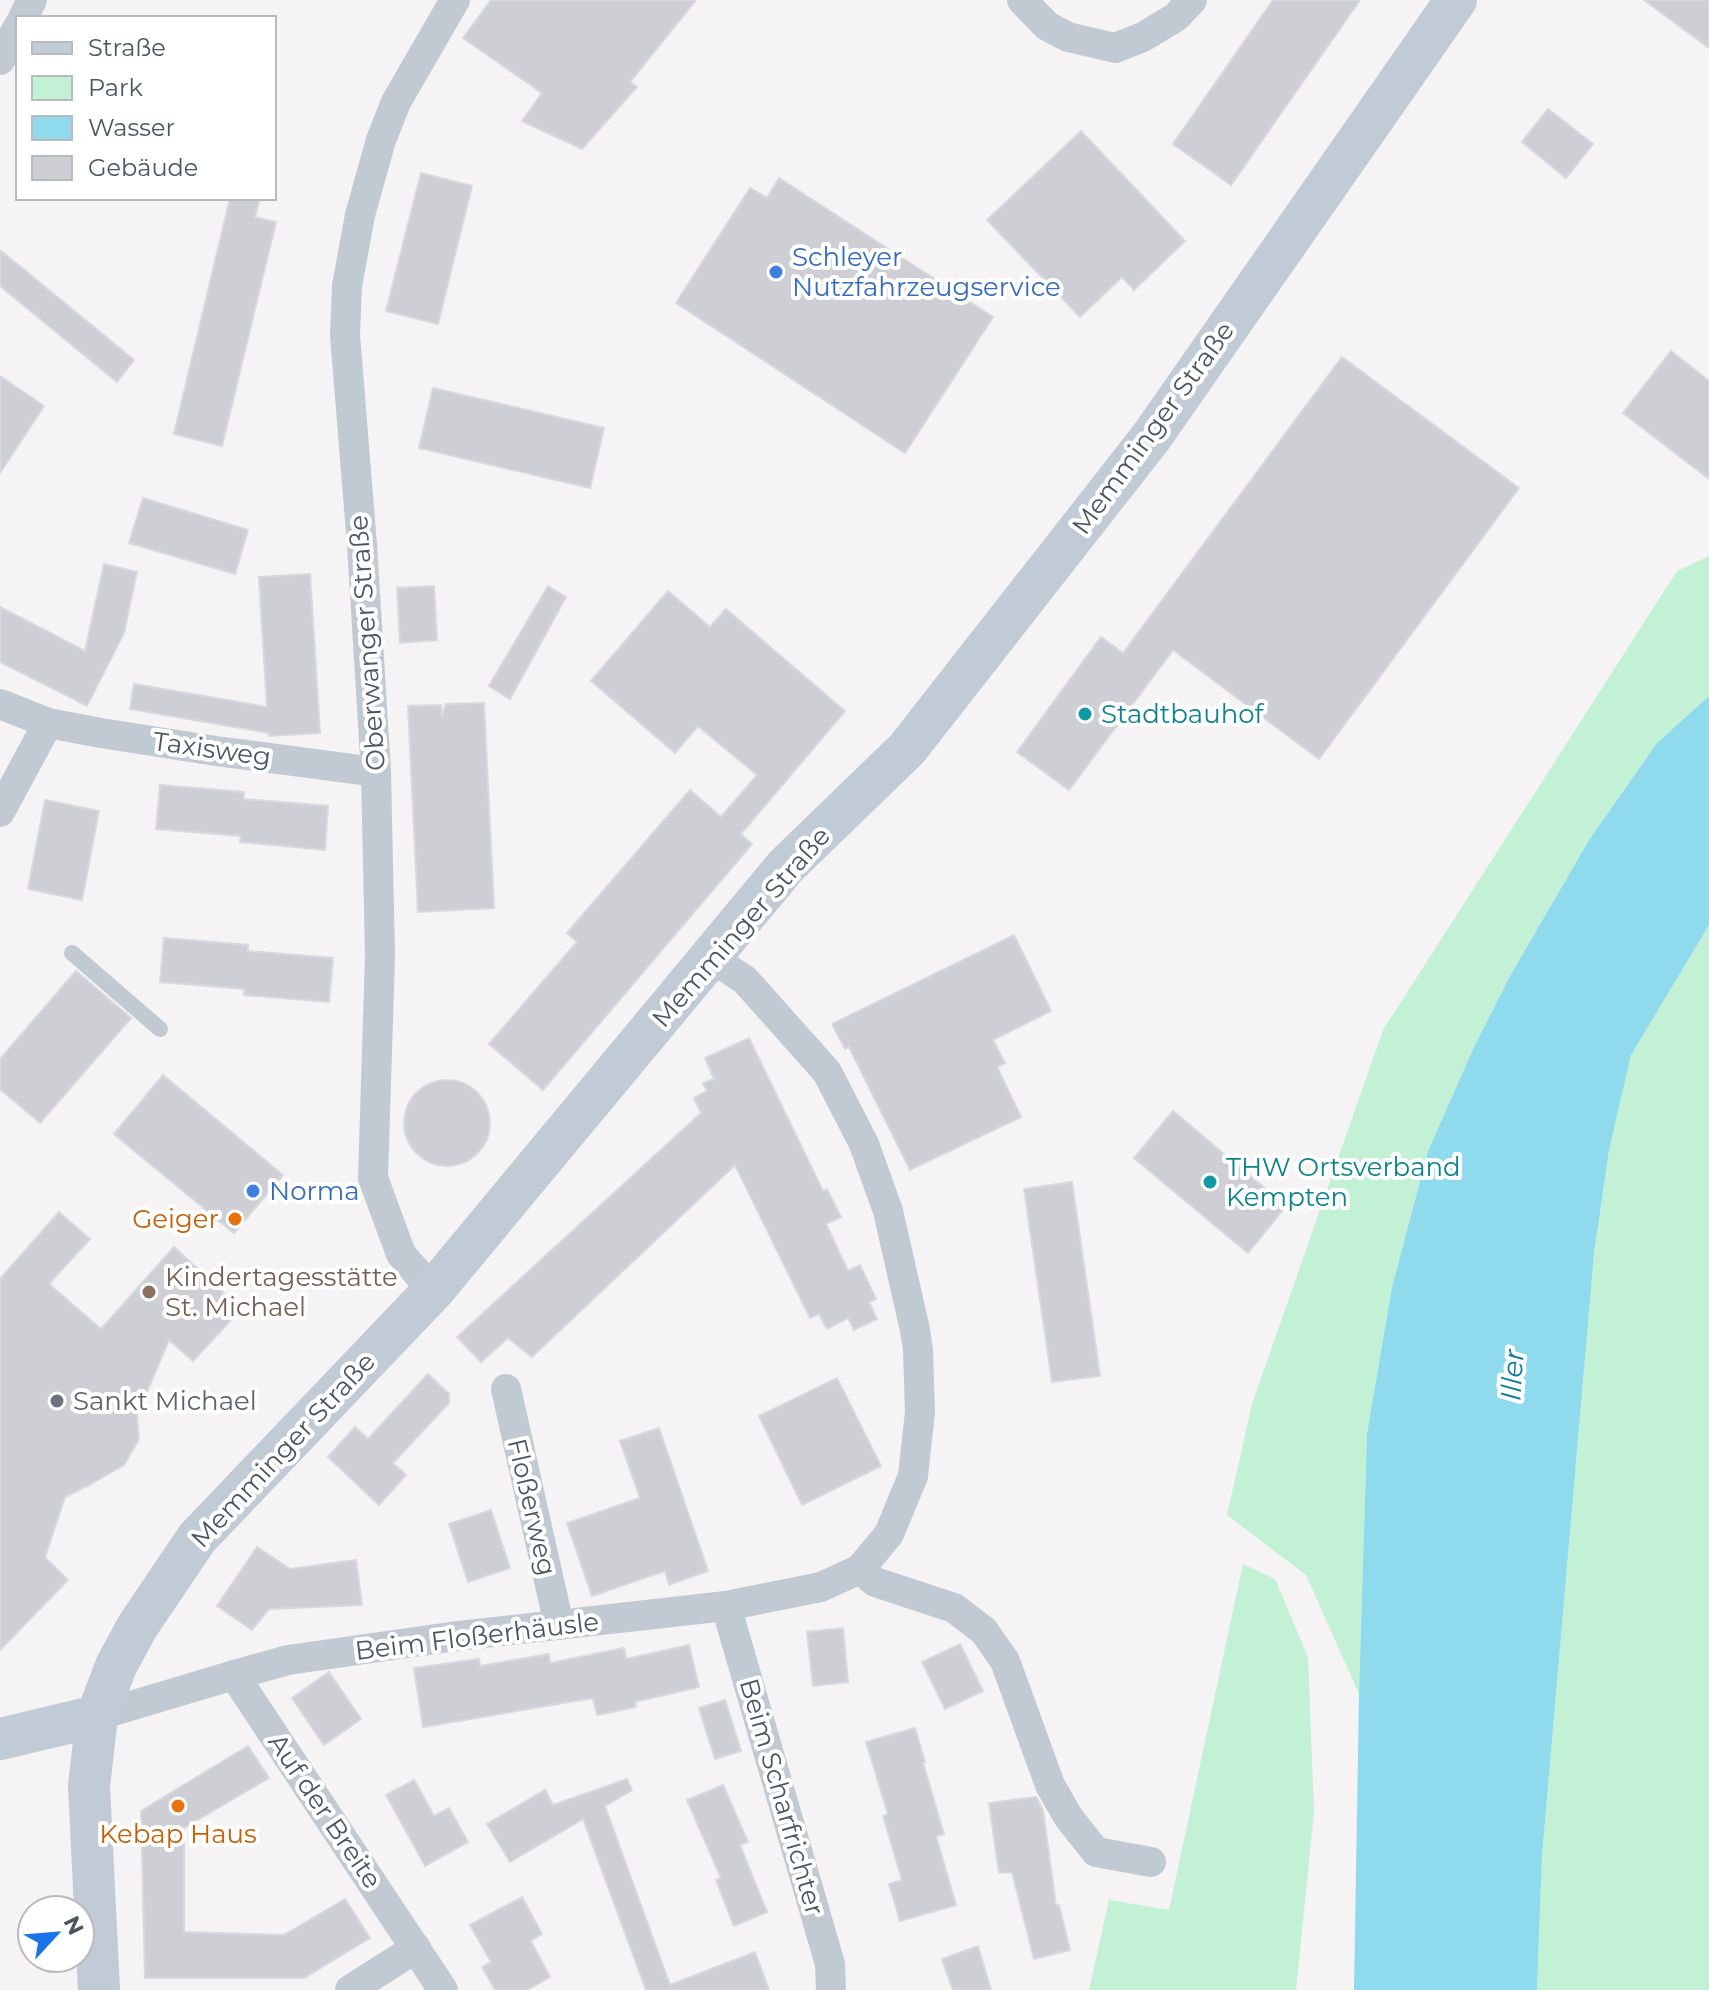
<svg xmlns="http://www.w3.org/2000/svg" width="1709" height="1990" font-family="Montserrat,sans-serif">
<style>
.green{fill:#c3f1d5}
.water{fill:#90daee}
.building{fill:#cdcfd5;stroke:#d7d9de;stroke-width:2}
.lines{fill:none;stroke-linecap:round;stroke-linejoin:round}
.lane{stroke:#c1cad2;stroke-width:16}
.street{stroke:#c1cad2;stroke-width:30}
.secondary{stroke:#c1cbd6;stroke-width:42}
.shop-dot{fill:#3f7fe0;stroke:#fff;stroke-width:3}
.culture-dot{fill:#0f9aa8;stroke:#fff;stroke-width:3}
.food-dot{fill:#e8710a;stroke:#fff;stroke-width:3}
.education-dot{fill:#8d6e63;stroke:#fff;stroke-width:3}
.worship-dot{fill:#6b7280;stroke:#fff;stroke-width:3}
.labels{text-anchor:middle;dominant-baseline:central;stroke-width:8;stroke-linejoin:round;paint-order:stroke}
.shop-label{font-size:26px;fill:#366cbe;stroke:#fff;text-anchor:start}
.street-label{font-size:26px;fill:#4a5661;stroke:#fff}
.culture-label{font-size:26px;fill:#0d838f;stroke:#fff;text-anchor:start}
.food-label{font-size:26px;fill:#c56008;stroke:#fff;text-anchor:end}
.education-label{font-size:26px;fill:#785e54;stroke:#fff;text-anchor:start}
.worship-label{font-size:26px;fill:#5b616d;stroke:#fff;text-anchor:start}
.water-label{font-size:28px;font-style:italic;fill:#0c7c9b;stroke:#fff}
</style>
<rect width="100%" height="100%" fill="#f5f3f3"/>
<g class="green">
<path d="M1709 556V696L1657 743 1589 840 1510 976 1474 1047 1428 1151 1392 1287 1367 1432 1359 1694 1306 1575 1227 1515 1252 1404 1383 1030 1677 571Z"/>
<path d="M1709 925V1990H1537L1542 1856 1594 1254 1609 1150 1631 1055Z"/>
<path d="M1243 1564 1275 1579 1308 1657 1314 1812 1296 1990H1089L1109 1900 1169 1910Z"/>
</g>
<path class="water" d="M1709 696V925L1631 1055 1609 1150 1594 1254 1542 1856 1537 1990H1354L1359 1694 1367 1433 1392 1287 1428 1151 1474 1047 1510 976 1589 840 1657 743Z"/>
<g class="building">
<path d="M491 0H696L630 82 637 87 582 149 522 121 542 93 463 38Z"/>
<path d="M1273 0H1360L1231 185 1173 144Z"/>
<path d="M1644 0H1709V48Z"/>
<path d="M1548 109 1593 144 1566 178 1522 142Z"/>
<path d="M1081 131 1185 241 1134 290 1122 277 1080 317 987 220Z"/>
<path d="M421 173 472 186 438 324 386 311Z"/>
<path d="M779 178 993 317 905 453 676 303 750 188 767 198Z"/>
<path d="M230 198H260L255 217 276 222 222 446 174 434Z"/>
<path d="M0 250 134 360 117 382 0 286Z"/>
<path d="M1671 351 1709 381V479L1623 413Z"/>
<path d="M1342 357 1519 488 1319 759 1173 650 1069 790 1017 752 1101 637 1123 653Z"/>
<path d="M0 376 44 406 0 473Z"/>
<path d="M433 388 604 428 590 488 419 448Z"/>
<path d="M143 498 248 530 235 574 129 543Z"/>
<path d="M104 564 137 572 124 633 87 706 0 662V607L85 651Z"/>
<path d="M310 574 320 733 269 736V733L130 709 134 684 267 707 259 577Z"/>
<path d="M434 586 437 640 400 643 397 588Z"/>
<path d="M548 586 566 597 510 699 489 686Z"/>
<path d="M668 591 710 627 726 609 845 711 741 834 752 844 543 1090 489 1044 577 942 567 933 690 790 721 817 757 775 698 726 675 753 591 681Z"/>
<path d="M484 703 494 908 418 912 408 706 441 705 442 717 446 704Z"/>
<path d="M160 785 244 792V799L328 806 325 850 240 842 241 836 156 829Z"/>
<path d="M45 800 99 811 82 900 28 889Z"/>
<path d="M1014 935 1051 1011 993 1040 1005 1063 997 1067 1021 1117 910 1170 849 1047 845 1049 832 1024Z"/>
<path d="M164 938 248 945V951L333 958 329 1002 244 995 245 989 160 982Z"/>
<path d="M76 971 131 1018 40 1123 0 1089V1059Z"/>
<path d="M749 1038 823 1191 827 1189 841 1217 826 1224 848 1271 860 1265 876 1299 869 1302 877 1319 854 1330 848 1318 827 1329 819 1314 810 1318 735 1165 532 1357 508 1338 481 1362 457 1337 701 1113 694 1098 707 1091 703 1083 714 1079 705 1058Z"/>
<path d="M163 1075 283 1175 234 1233 114 1134Z"/>
<circle cx="447" cy="1123" r="43"/>
<path d="M1173 1111 1286 1206 1248 1253 1134 1158Z"/>
<path d="M1072 1182 1100 1376 1052 1382 1024 1189Z"/>
<path d="M59 1212 90 1239 49 1284 101 1329 174 1247 241 1309 193 1361 169 1340 137 1415 139 1439 124 1465 87 1486 65 1497 45 1557 68 1580 0 1650V1279Z"/>
<path d="M428 1374 449 1394V1403L393 1463 406 1475 379 1505 328 1457 355 1427 368 1439Z"/>
<path d="M837 1378 881 1466 802 1505 759 1416Z"/>
<path d="M659 1428 708 1571 669 1585 665 1571 592 1596 567 1523 640 1498 620 1441Z"/>
<path d="M491 1510 510 1568 468 1582 449 1524Z"/>
<path d="M257 1547 290 1569 356 1560 362 1605 269 1609 252 1630 217 1606Z"/>
<path d="M843 1628 848 1682 813 1686 807 1632Z"/>
<path d="M960 1644 983 1691 945 1709 922 1662Z"/>
<path d="M689 1645 699 1687 635 1702 636 1707 597 1715 593 1698 423 1727 414 1668 479 1659 480 1666 549 1654 550 1663 624 1648 626 1659Z"/>
<path d="M329 1672 361 1719 324 1745 292 1698Z"/>
<path d="M725 1700 741 1751 715 1759 699 1708Z"/>
<path d="M915 1728 925 1762 923 1763 944 1834 936 1836 956 1905 900 1921 889 1884 902 1880 883 1816 888 1814 866 1742Z"/>
<path d="M248 1746 269 1778 184 1828V1932L284 1935 345 1899 370 1938 304 1978H145L141 1811Z"/>
<path d="M627 1779 632 1790 605 1806 670 1985 755 1952 769 1990H646L583 1819 510 1862 487 1824 545 1790 553 1805Z"/>
<path d="M414 1780 434 1816 449 1808 468 1842 425 1866 386 1795Z"/>
<path d="M723 1785 748 1842 740 1845 767 1912 734 1926 716 1880 721 1878 687 1800Z"/>
<path d="M1036 1797 1043 1810 1056 1906 1059 1905 1070 1950 1034 1959 1012 1872 999 1873 989 1803Z"/>
<path d="M522 1897 542 1934 531 1941 550 1977 527 1990H495L482 1967 491 1962 470 1925Z"/>
<path d="M978 1946 991 1990H953L942 1959Z"/>
</g>
<g class="lines">
<path class="lane" d="M72 953 160 1029"/>
<g class="street">
<path d="M1022 0 1047 26 1068 37 1115 48 1143 37 1176 17 1192 0"/>
<path d="M23 18 32 0"/>
<path d="M0 60 18 27"/>
<path d="M0 704 48 723 101 733 216 751 376 772"/>
<path d="M0 812 48 723"/>
<path d="M433 1291 401 1254 373 1178 380 956 376 772 362 545 345 335 347 286 360 215 381 140 396 102 455 0"/>
<path d="M506 1389 559 1625"/>
<path d="M860 1569 875 1582 954 1608 984 1631 1005 1661 1050 1785 1069 1818 1096 1852 1151 1862"/>
<path d="M726 1606 830 1964 831 1990"/>
<path d="M234 1675 443 1990"/>
<path d="M97 1716 234 1675 288 1660 450 1637 726 1606 821 1587 860 1569 889 1534 913 1476 920 1412 918 1350 915 1330 888 1211 864 1144 827 1072 745 980 710 957"/>
<path d="M350 1990 416 1948"/>
</g>
<g class="secondary">
<path d="M0 1739 97 1716"/>
<path d="M99 1990 89 1786 97 1716 116 1666 137 1627 197 1538 433 1291 786 866 907 749 1152 436 1456 0"/>
</g>
</g>
<g class="shop-dot">
<circle cx="776" cy="272" r="8"/>
<circle cx="253" cy="1191" r="8"/>
</g>
<g class="culture-dot">
<circle cx="1085" cy="714" r="8"/>
<circle cx="1210" cy="1182" r="8"/>
</g>
<g class="food-dot">
<circle cx="235" cy="1219" r="8"/>
<circle cx="178" cy="1806" r="8"/>
</g>
<circle class="education-dot" cx="149" cy="1292" r="8"/>
<circle class="worship-dot" cx="57" cy="1401" r="8"/>
<g class="labels">
<g class="shop-label">
<text x="792" y="257">Schleyer<tspan x="792" dy="30">Nutzfahrzeugservice</tspan></text>
<text x="269" y="1191">Norma</text>
</g>
<g class="street-label">
<text transform="translate(1153 428) rotate(-54)">Memminger Straße</text>
<text transform="translate(367 643) rotate(-94)">Oberwanger Straße</text>
<text transform="translate(212 749) rotate(8)">Taxisweg</text>
<text transform="translate(741 927) rotate(-49)">Memminger Straße</text>
<text transform="translate(283 1450) rotate(-47)">Memminger Straße</text>
<text transform="translate(532 1507) rotate(77)">Floßerweg</text>
<text transform="translate(477 1636) rotate(-7)">Beim Floßerhäusle</text>
<text transform="translate(782 1797) rotate(74)">Beim Scharfrichter</text>
<text transform="translate(325 1811) rotate(56)">Auf der Breite</text>
</g>
<g class="culture-label">
<text x="1101" y="714">Stadtbauhof</text>
<text x="1226" y="1167">THW Ortsverband<tspan x="1226" dy="30">Kempten</tspan></text>
</g>
<g class="food-label">
<text x="219" y="1219">Geiger</text>
<text x="178" y="1834" text-anchor="middle">Kebap Haus</text>
</g>
<g class="education-label">
<text x="165" y="1277">Kindertagesstätte<tspan x="165" dy="30">St. Michael</tspan></text>
</g>
<g class="worship-label">
<text x="73" y="1401">Sankt Michael</text>
</g>
<g class="water-label">
<text transform="translate(1512 1375) rotate(-86)">Iller</text>
</g>
</g>
<rect x="16" y="16" width="260" height="184" fill="#ffffff" stroke="#b7bbc0" stroke-width="2"/>
<rect x="32" y="42" width="40" height="12" fill="#c1cbd6" stroke="#b7bbc0" stroke-width="2"/>
<text x="88" y="56" font-size="24" fill="#4a5661">Straße</text>
<rect x="32" y="76" width="40" height="24" fill="#c3f1d5" stroke="#b7bbc0" stroke-width="2"/>
<text x="88" y="96" font-size="24" fill="#4a5661">Park</text>
<rect x="32" y="116" width="40" height="24" fill="#90daee" stroke="#b7bbc0" stroke-width="2"/>
<text x="88" y="136" font-size="24" fill="#4a5661">Wasser</text>
<rect x="32" y="156" width="40" height="24" fill="#cdcfd5" stroke="#b7bbc0" stroke-width="2"/>
<text x="88" y="176" font-size="24" fill="#4a5661">Gebäude</text>
<g transform="translate(56 1934) rotate(64)"><circle r="38" fill="#ffffff" stroke="#b7bbc0" stroke-width="2"/>
<path d="M0-6L14 30L0 20L-14 30Z" fill="#1a73e8"/>
<text y="-12" font-size="22" font-weight="bold" text-anchor="middle" fill="#4a5661">N</text>
</g>
</svg>
